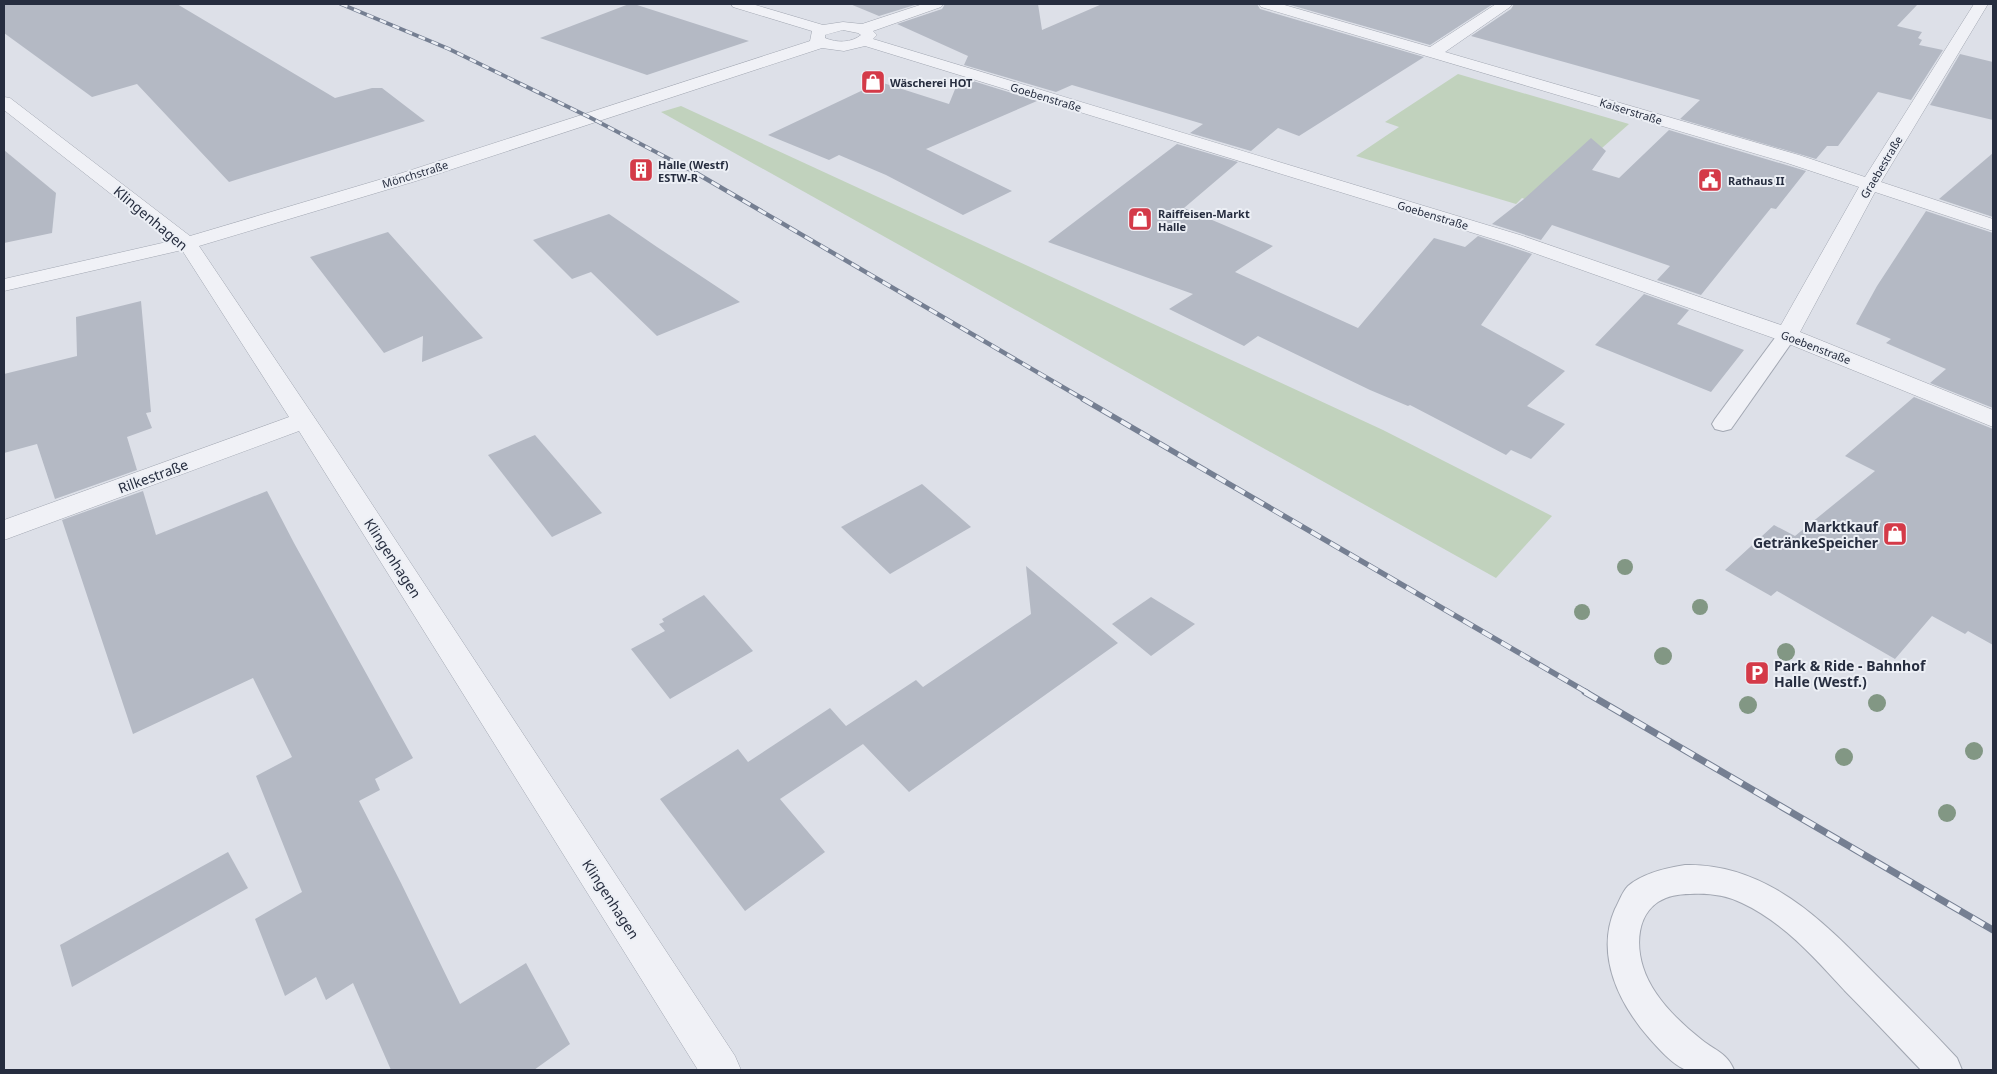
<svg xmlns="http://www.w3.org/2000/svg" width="1997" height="1074" font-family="'Noto Sans',sans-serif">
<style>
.green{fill:#c1d2bd}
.building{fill:#b4b9c4}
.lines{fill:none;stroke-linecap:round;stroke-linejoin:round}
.lane-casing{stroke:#a2a7b2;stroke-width:2}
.street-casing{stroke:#a2a7b2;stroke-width:1}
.lane{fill:#f0f1f6;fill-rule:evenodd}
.street{fill:#f0f1f6;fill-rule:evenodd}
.rail-far3-casing{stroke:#757f92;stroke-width:4}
.rail-far2-casing{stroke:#757f92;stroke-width:4.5}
.rail-far1-casing{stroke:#757f92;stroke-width:5.5}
.rail-casing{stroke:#757f92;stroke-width:7}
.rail-far3{stroke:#eceff5;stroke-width:2.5;stroke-dasharray:7;stroke-linecap:butt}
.rail-far2{stroke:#eceff5;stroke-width:3;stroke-dasharray:9;stroke-linecap:butt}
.rail-far1{stroke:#eceff5;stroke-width:4;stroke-dasharray:11;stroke-linecap:butt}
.rail{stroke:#eceff5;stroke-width:5;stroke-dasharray:14;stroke-linecap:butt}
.tree{fill:#829784}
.labels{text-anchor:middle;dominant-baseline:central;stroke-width:4;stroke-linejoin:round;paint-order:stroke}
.far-poi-label{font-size:11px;font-weight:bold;fill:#262d3f;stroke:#eceff5;text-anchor:start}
.far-street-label{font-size:11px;fill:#262d3f;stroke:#eceff5}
.street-label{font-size:14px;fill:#262d3f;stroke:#eceff5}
.poi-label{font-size:14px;font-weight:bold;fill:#262d3f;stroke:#eceff5;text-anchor:end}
</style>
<rect width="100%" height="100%" fill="#dde0e8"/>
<g class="green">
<path d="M1458 74 1629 124 1539 204 1522 198 1516 204 1356 156 1399 127 1385 122Z"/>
<path d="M681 106 1383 430 1552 516 1496 578 661 112Z"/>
</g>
<g class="building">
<path d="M4 4H177L335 98 372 88H382L425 121 229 182 137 84 92 97 4 33Z"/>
<path d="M629 4H634L749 41 647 75 540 38Z"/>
<path d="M850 4H918L879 16Z"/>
<path d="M945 4H1038L1042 30 1102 4H1257L1260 9 1424 57 1299 136 1278 128 1251 151 1190 133 1203 124 1072 85 1056 92 964 65 968 56 897 24 942 9Z"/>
<path d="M1287 4H1493L1430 45Z"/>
<path d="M1514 4H1918L1897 26 1922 32 1918 38 1922 40 1919 45 1943 50 1911 100 1878 92 1838 146H1827L1816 159 1680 119 1700 100 1471 36 1511 9Z"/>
<path d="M1960 54 1993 62V120L1930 105Z"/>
<path d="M960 77 1037 101 926 149 1012 191 963 215 886 175 839 155 829 160 768 135 880 82 949 104Z"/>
<path d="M1669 130 1806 171 1776 209 1771 208 1701 295 1657 280 1670 266 1552 225 1541 240 1492 224 1524 199 1591 138 1606 151 1592 170 1619 178Z"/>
<path d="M1177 144 1238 162 1184 208 1273 246 1235 272 1358 328 1434 238 1465 247 1478 236 1532 254 1481 325 1565 371 1527 406 1565 424 1531 459 1511 450 1506 455 1410 405 1408 406 1370 390 1258 336 1244 346 1169 309 1193 294 1048 242Z"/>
<path d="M4 150 56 193 52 233 4 243Z"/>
<path d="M1993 153V217L1939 199Z"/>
<path d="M1926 211 1993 233V408L1930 383 1946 369 1886 343 1891 339 1856 324 1877 286Z"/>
<path d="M609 214 657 247 740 302 657 336 591 272 572 279 533 240Z"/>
<path d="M388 232 463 316 483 338 422 362 423 336 384 353 310 257Z"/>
<path d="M1644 294 1689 310 1677 324 1744 350 1711 392 1595 345Z"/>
<path d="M141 301 151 412 146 413 152 428 127 437 137 470 55 499 37 444 4 453V374L77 356 76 317Z"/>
<path d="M1914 397 1993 429V645L1968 631 1965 634 1932 616 1895 659 1777 591 1771 596 1725 570 1774 525 1795 536 1875 471 1845 456Z"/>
<path d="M535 435 602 513 552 537 488 455Z"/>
<path d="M922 484 971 527 890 574 841 527Z"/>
<path d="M143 491 156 535 267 491 294 543 413 758 375 779 380 790 359 801 401 883 460 1004 526 963 570 1044 534 1070H391L353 983 326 1000 316 977 285 996 255 919 302 892 256 776 292 757 253 678 133 734 62 520Z"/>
<path d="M1026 566 1118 643 909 792 863 744 780 799 825 852 745 911 660 799 738 749 748 762 830 708 846 726 916 680 923 687 1031 614Z"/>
<path d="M704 595 753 651 670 699 631 649 665 631 659 624 664 622 662 619Z"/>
<path d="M1151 597 1195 624 1151 656 1112 624Z"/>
<path d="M228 852 248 888 72 987 60 945Z"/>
</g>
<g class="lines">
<defs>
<g id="lane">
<path d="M1787 329 1794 331 1797 335 1731 429 1723 431 1715 429 1712 424 1715 419 1780 331Z"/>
<path d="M1685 865C1766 863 1822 920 1874 973 1902 1001 1930 1029 1957 1058L1962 1070H1921C1896 1044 1871 1017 1845 991 1815 958 1783 922 1742 903 1726 895 1708 893 1690 894 1679 894 1667 896 1658 902 1637 916 1636 945 1643 967 1652 996 1679 1022 1702 1040 1716 1051 1727 1053 1734 1070 1724 1071 1692 1073 1684 1069 1671 1063 1659 1049 1650 1039 1619 1004 1595 955 1615 909 1619 902 1622 892 1628 886 1643 873 1666 868 1685 865Z"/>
</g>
<path id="street" d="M731 4H752L823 25 843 22 862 24 923 4H943L941 7 873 31 877 35 873 39 1520 235 1781 325 1859 187 1787 163 1261 7 1259 4H1281L1430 47 1496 4H1512L1510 7 1445 52 1799 155 1865 177 1974 4H1988L1881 182 1993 219V231L1875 192 1800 332 1993 410V427L1779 340 1506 243 865 46 844 51 822 48 416 181 199 246 335 448 735 1056 741 1070H698L299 431 4 540V520L289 417 182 250 4 291V279L171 241 4 110V97L10 98 190 236 402 173 810 41 812 31 733 7ZM843 30 858 33 861 35C851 43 837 43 825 38V35Z"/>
</defs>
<use href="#lane" class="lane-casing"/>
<use href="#street" class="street-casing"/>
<use href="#lane" class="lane"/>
<use href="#street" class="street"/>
<defs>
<path id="rail-far3" d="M341 4 449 49 591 118 698 174"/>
<path id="rail-far2" d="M696 173 1085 400"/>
<path id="rail-far1" d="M1083 399 1588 693"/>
<path id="rail" d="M1585 692 1993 930"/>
</defs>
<use href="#rail-far3" class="rail-far3-casing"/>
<use href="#rail-far2" class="rail-far2-casing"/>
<use href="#rail-far1" class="rail-far1-casing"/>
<use href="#rail" class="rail-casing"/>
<use href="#rail-far3" class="rail-far3"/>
<use href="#rail-far2" class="rail-far2"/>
<use href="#rail-far1" class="rail-far1"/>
<use href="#rail" class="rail"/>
</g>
<g class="tree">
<circle cx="1625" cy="567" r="8"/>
<circle cx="1700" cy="607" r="8"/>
<circle cx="1582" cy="612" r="8"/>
<circle cx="1786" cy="652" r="9"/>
<circle cx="1663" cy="656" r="9"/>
<circle cx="1877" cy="703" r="9"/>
<circle cx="1748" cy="705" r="9"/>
<circle cx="1974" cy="751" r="9"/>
<circle cx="1844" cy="757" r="9"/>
<circle cx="1947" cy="813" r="9"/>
</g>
<defs>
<symbol id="shop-square" viewBox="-11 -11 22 22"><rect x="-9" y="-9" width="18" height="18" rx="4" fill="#d43a48" stroke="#eceff5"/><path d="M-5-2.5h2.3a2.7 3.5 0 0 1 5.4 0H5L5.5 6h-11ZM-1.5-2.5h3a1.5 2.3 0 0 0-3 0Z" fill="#fff"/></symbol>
<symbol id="building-square" viewBox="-11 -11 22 22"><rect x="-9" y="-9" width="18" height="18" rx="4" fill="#d43a48" stroke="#eceff5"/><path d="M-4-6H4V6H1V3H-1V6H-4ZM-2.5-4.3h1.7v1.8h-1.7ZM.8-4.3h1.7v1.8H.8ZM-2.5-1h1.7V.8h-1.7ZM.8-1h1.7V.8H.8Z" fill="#fff"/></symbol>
<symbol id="civic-square" viewBox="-11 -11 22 22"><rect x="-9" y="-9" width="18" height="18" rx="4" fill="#d43a48" stroke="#eceff5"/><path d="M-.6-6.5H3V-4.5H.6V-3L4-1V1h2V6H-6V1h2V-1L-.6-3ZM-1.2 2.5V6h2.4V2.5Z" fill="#fff"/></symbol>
<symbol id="parking-square" viewBox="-11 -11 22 22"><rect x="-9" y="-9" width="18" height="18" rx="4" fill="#d43a48" stroke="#eceff5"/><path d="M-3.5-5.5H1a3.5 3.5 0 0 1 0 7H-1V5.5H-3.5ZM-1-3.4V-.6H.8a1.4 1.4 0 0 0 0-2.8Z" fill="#fff"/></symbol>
</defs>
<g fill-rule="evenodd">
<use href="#shop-square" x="859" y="68" width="28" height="28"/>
<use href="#building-square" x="627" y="156" width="28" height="28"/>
<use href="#civic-square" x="1696" y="166" width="28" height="28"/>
<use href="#shop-square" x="1126" y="205" width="28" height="28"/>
<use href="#shop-square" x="1881" y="520" width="28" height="28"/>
<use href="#parking-square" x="1743" y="659" width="28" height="28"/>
</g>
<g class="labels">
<g class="far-poi-label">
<text x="890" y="82">Wäscherei HOT</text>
<text x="658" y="164">Halle (Westf)<tspan x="658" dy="13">ESTW-R</tspan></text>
<text x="1728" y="180">Rathaus II</text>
<text x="1158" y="213">Raiffeisen-Markt<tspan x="1158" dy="13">Halle</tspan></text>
</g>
<g class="far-street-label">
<text transform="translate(1046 97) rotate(17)">Goebenstraße</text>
<text transform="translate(1631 111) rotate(17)">Kaiserstraße</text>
<text transform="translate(1881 167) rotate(-59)">Graebestraße</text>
<text transform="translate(415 174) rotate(-17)">Mönchstraße</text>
<text transform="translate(1433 215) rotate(17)">Goebenstraße</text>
<text transform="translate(1816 347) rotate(21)">Goebenstraße</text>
</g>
<g class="street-label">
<text transform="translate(151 218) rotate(40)">Klingenhagen</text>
<text transform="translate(153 476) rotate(-20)">Rilkestraße</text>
<text transform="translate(393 558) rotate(57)">Klingenhagen</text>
<text transform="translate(611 899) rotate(57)">Klingenhagen</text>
</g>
<g class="poi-label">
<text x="1878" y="526">Marktkauf<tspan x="1878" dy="16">GetränkeSpeicher</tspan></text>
<text x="1774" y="665" text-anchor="start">Park &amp; Ride - Bahnhof<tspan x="1774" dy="16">Halle (Westf.)</tspan></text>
</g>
</g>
<rect width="1997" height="1074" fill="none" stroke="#262d3f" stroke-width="10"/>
</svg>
